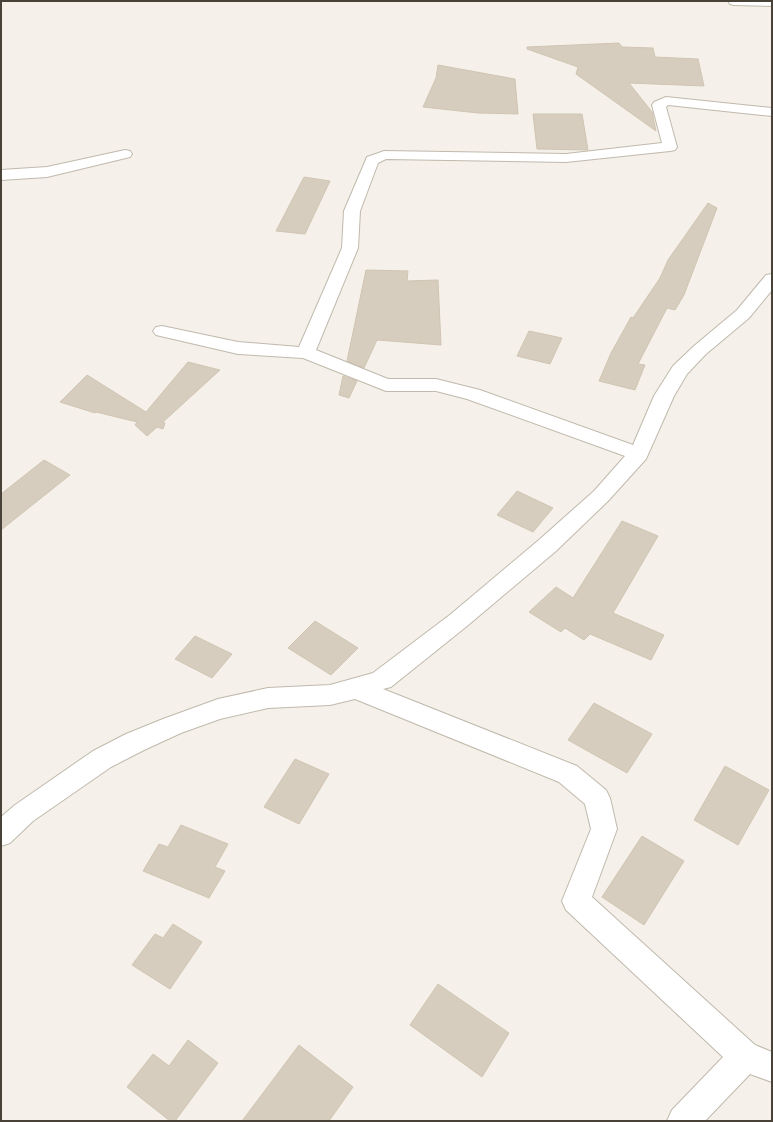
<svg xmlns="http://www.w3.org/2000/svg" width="773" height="1122" font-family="'Archivo Narrow',sans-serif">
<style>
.building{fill:#d6cdbf;stroke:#d1c5b2}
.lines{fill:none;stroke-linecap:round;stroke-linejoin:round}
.street-casing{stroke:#c0b9ac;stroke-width:2}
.street{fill:#fff;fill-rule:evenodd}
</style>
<rect width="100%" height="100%" fill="#f5f1ea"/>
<g class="building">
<path d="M619 43 622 47 653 48 655 57 698 59 704 86 629 83 652 112 656 131 576 74 578 67 527 49V47Z"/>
<path d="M438 65 515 79 518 114 478 113 423 107 436 78Z"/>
<path d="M533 114H582L588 150 537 149Z"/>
<path d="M304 177 330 181 305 234 276 231Z"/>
<path d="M708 203 717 208 684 295 675 310 667 308 638 364 645 365 635 390 599 381 611 353 631 317 633 318 660 278 668 260Z"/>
<path d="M366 270 408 271 407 281 438 280 441 345 377 340 364 368 347 361Z"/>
<path d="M529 331 562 338 550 364 517 356Z"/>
<path d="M188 362 220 370 163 422 165 423 163 429 157 427 147 436 135 425 137 422 96 412 95 413 60 402 87 375 146 412Z"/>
<path d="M343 376 357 381 349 398 339 395Z"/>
<path d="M44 460 70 475 1 530V494Z"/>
<path d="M517 491 553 508 533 532 497 515Z"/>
<path d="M622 521 658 536 613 613 664 635 651 660 590 634 584 640 565 628 561 632 529 612 556 587 573 598Z"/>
<path d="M315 621 358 648 331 675 288 648Z"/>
<path d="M195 636 232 654 212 678 175 659Z"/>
<path d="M594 703 652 734 627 773 568 740Z"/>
<path d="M295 759 329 774 299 824 264 807Z"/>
<path d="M725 766 769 790 738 845 694 820Z"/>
<path d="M181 825 228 844 215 867 225 871 209 898 143 871 159 844 168 847Z"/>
<path d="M642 836 684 861 644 925 602 897Z"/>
<path d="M173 924 202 942 170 989 132 965 155 934 163 938Z"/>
<path d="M438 984 509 1033 482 1077 410 1025Z"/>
<path d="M188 1040 218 1063 175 1121H170L127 1087 153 1054 169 1066Z"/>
<path d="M299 1045 353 1087 329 1121H242Z"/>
</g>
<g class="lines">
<defs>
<g id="street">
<path d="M728 1H772V6L734 5 730 4Z"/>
<path d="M666 97 772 108V116L668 105 666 107 677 147 675 150 670 151 566 162 386 159 378 163 360 211 358 248 316 350 388 379H436L480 390 633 445 654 396 673 366 694 346 737 310 766 275 772 274V290L749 318 706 354 687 374 674 396 646 459 608 501 556 551 467 626 391 687 383 689 577 766 606 790 610 798 617 829 592 897 755 1045 772 1052V1082L750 1074 705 1121H667L672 1110 723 1057 566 910 562 901 591 829 585 804 559 782 355 699 330 705 268 708 220 719 181 733 144 750 111 767 33 821 10 843 1 846V817L15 805 93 751 126 734 163 719 218 699 268 688 330 685 373 673 451 614 540 539 594 491 625 456 467 399 436 391H386L303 358 238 354 156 335 153 331 156 327 162 326 238 342 299 347 342 248 344 211 367 157 384 151 566 154 662 143 652 105 654 102Z"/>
<path d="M125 150 130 151 132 154 130 157 47 177 1 180V170L47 167Z"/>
</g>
</defs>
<use href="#street" class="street-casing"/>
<use href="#street" class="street"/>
</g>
<rect width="773" height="1122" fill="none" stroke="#494238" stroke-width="4"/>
</svg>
